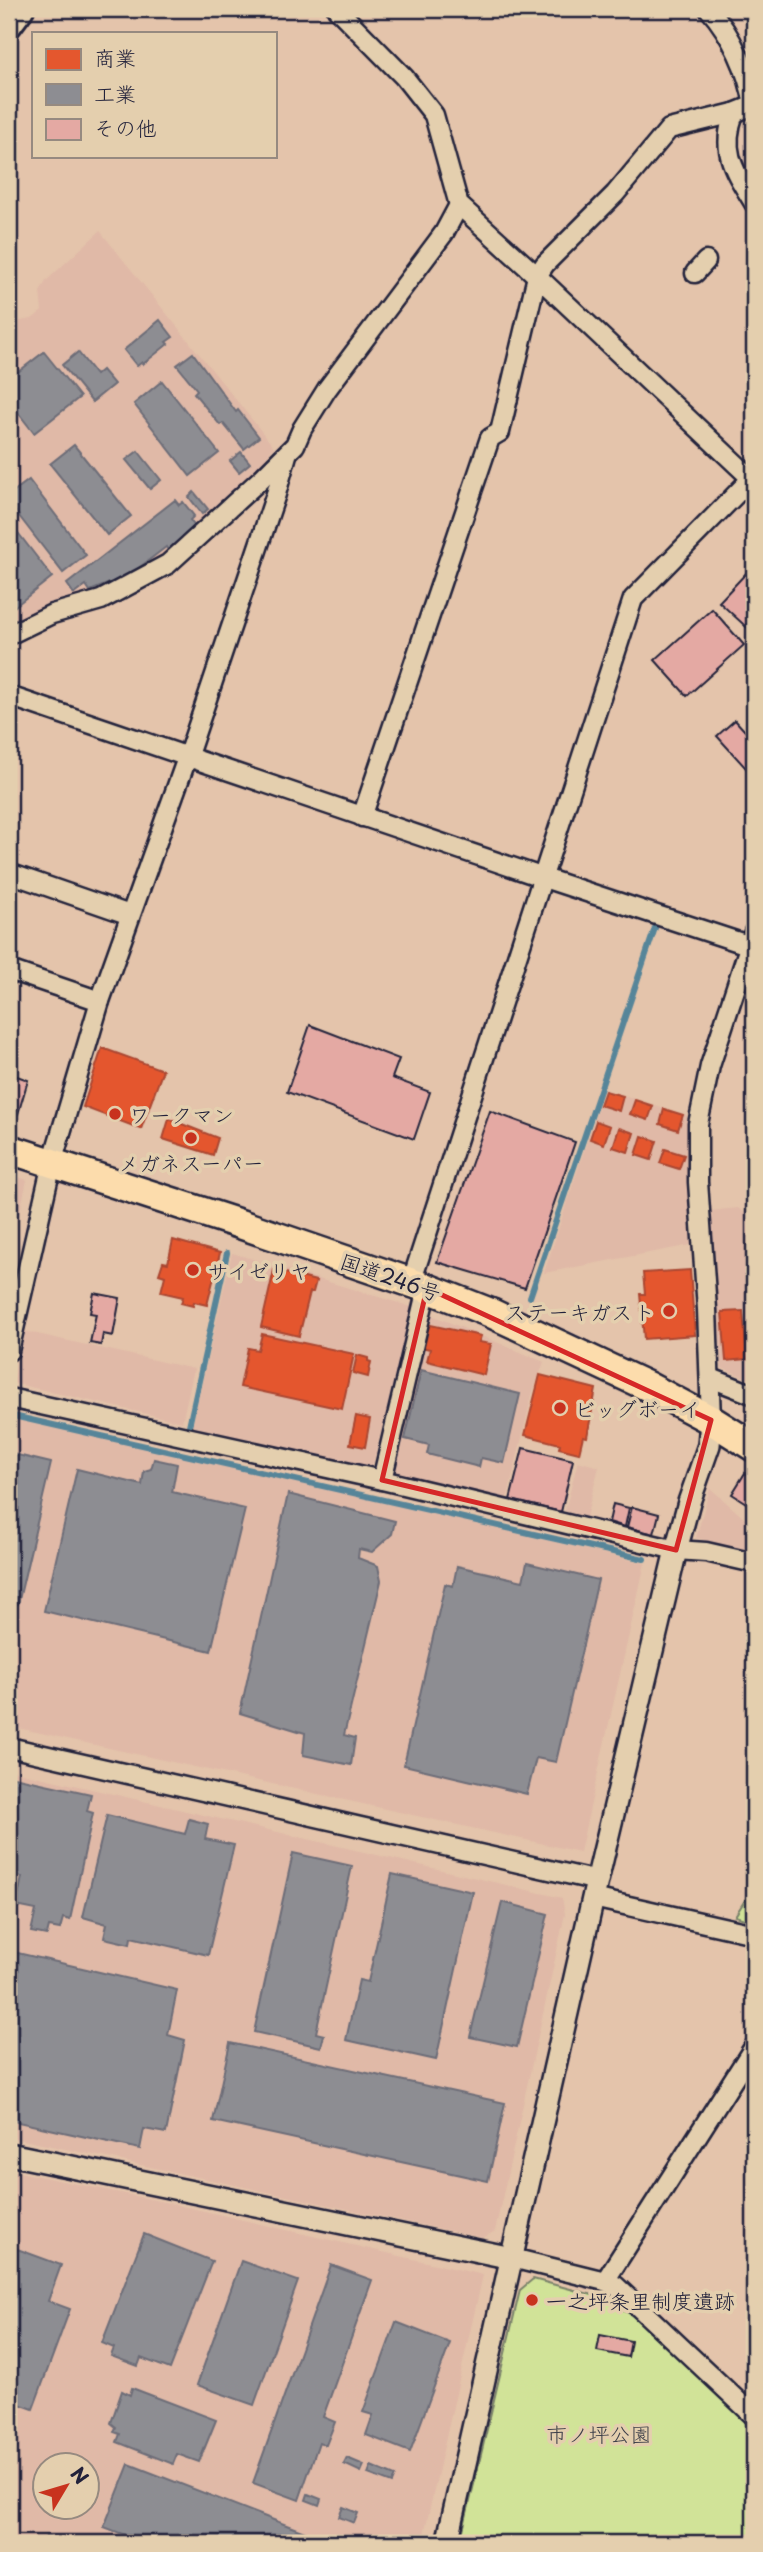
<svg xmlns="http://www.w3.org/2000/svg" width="763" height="2552" font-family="'Playpen Sans','Klee One',sans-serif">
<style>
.built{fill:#e0b9a7;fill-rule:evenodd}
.green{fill:#d1e398;stroke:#7a826a;stroke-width:2}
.shops{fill:#e4572e;stroke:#aa4732;stroke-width:2}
.industry{fill:#8d8d92;stroke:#6d6d78;stroke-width:2}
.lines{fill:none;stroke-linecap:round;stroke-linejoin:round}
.stream{stroke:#578599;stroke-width:6}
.building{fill:#e4a9a3;stroke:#22223b;stroke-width:2}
.minor-casing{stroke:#22223b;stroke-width:23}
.tertiary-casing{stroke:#22223b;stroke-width:26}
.secondary-casing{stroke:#22223b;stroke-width:30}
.trunk-casing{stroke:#22223b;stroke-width:33}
.minor{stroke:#e4cfae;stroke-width:18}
.tertiary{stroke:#e4cfae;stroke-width:21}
.secondary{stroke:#e4cfae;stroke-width:24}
.trunk{stroke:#fcdcac;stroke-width:28}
.marked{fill:none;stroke:#d62828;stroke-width:5;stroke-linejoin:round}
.poi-dot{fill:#c8321e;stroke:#e4cfae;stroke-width:2.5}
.labels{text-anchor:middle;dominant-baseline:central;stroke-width:7;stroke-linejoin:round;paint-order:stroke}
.poi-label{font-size:21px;fill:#22223b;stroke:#e4cfae;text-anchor:start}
.street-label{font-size:21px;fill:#22223b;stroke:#e4cfae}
.park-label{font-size:21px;fill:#3c3f49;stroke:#e4cfae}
</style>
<rect width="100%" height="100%" fill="#e4c4ab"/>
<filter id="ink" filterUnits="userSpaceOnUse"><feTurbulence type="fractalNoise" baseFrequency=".0143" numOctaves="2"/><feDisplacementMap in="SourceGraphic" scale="14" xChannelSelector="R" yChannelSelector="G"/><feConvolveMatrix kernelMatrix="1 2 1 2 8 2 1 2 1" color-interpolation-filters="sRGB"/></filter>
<g filter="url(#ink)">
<g class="built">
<path d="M100 231 274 447 254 473 196 529 144 571 124 581 23 616 9 624V323L32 319 42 311 40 292 46 281Z"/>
<path d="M604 1089 687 1115 690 1174 688 1196 691 1245 544 1273Z"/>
<path d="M9 1174 27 1180 9 1261Z"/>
<path d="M738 1208 746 1214 754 1281V1381L722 1368 710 1211Z"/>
<path d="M232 1253 412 1307 373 1464 365 1468 192 1426Z"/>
<path d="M427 1313 544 1362 532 1395 508 1496 503 1499 398 1475 393 1464Z"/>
<path d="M24 1331 194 1369 182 1422 13 1383Z"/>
<path d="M9 1414 645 1563 580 1852 9 1726Z"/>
<path d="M578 1461 599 1467 586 1517 565 1511Z"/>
<path d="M710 1488 754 1527V1539L747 1551 696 1538Z"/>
<path d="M9 1770 562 1898 565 1914 495 2231 483 2238 9 2137Z"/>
<path d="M9 2170 169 2203 483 2275 422 2543H9ZM46 2464H88V2506H46Z"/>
</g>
<g class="green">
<path d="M754 1886V1922L735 1916Z"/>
<path d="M533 2279 604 2298 641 2321 754 2428V2543H460L520 2290Z"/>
</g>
<g class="shops">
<path d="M102 1048 163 1070 141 1129 83 1107Z"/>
<path d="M605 1091 623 1096 619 1111 600 1105Z"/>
<path d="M635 1100 653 1106 648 1120 630 1114Z"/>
<path d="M664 1109 683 1115 678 1130 660 1124Z"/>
<path d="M169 1119 218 1138 213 1155 163 1139Z"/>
<path d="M596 1121 610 1126 604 1144 590 1139Z"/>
<path d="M619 1128 634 1133 628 1152 613 1147Z"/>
<path d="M642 1136 657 1141 651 1160 636 1155Z"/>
<path d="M665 1149 684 1155 679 1169 660 1163Z"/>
<path d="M173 1240 220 1253 207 1305 194 1302 193 1306 181 1303 183 1297 161 1292 165 1276 159 1274 163 1262 168 1263Z"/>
<path d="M274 1270 316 1281 313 1292H310L299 1336 261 1327Z"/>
<path d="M690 1270 695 1335 644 1339 640 1294H645L643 1273Z"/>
<path d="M743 1311 747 1359 726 1361 722 1312Z"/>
<path d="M426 1324 481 1336 479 1342 491 1344 484 1375 427 1361 430 1349 421 1347Z"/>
<path d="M262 1334 354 1354 342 1409 240 1387 248 1348 258 1350Z"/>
<path d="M357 1355 368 1358V1361L371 1362 368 1377 353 1373Z"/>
<path d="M540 1375 596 1389 587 1437 583 1436 579 1453 559 1448 560 1444 525 1435Z"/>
<path d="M356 1416 370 1419 365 1447 350 1444Z"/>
</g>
<g class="industry">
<path d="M160 320 173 337 166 342 168 344 143 364 142 362 137 366 124 350Z"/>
<path d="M44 352 80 397 34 433 9 401V379Z"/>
<path d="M78 352 96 375 102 370 114 384 92 402 62 365Z"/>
<path d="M193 353 236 412 238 410 259 437 244 449 223 423 220 425 194 393 197 390 177 365Z"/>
<path d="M162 381 219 453 190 476 134 404Z"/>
<path d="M74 445 131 516 107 535 50 464Z"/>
<path d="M138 451 161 480 150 489 126 460Z"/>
<path d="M241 452 250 463 239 472 230 461Z"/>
<path d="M29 480 86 555 63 573 9 503V495Z"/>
<path d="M194 492 208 509 202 514 189 497Z"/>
<path d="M175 500 179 505 183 502 194 516 190 520 196 528 168 550 166 547 123 580 122 578 90 591 86 585 74 594 67 584Z"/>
<path d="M9 521 52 577 9 611Z"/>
<path d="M421 1370 520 1394 504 1463 481 1458 479 1467 427 1454 429 1445 405 1439Z"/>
<path d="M9 1453 51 1463 18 1604 9 1602Z"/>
<path d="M154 1459 177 1464 172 1492 245 1509 211 1651 44 1611 77 1469 142 1485 144 1471 151 1469Z"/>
<path d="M288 1494 395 1521 392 1534 372 1552 359 1549 358 1558 378 1566 381 1581 344 1735 355 1738 351 1765 303 1755 305 1733 240 1713Z"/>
<path d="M527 1563 598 1580 556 1762 536 1758 527 1794 404 1765 445 1584 453 1586 457 1566 523 1581Z"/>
<path d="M9 1776 91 1794 87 1811 93 1813 70 1920 63 1918 60 1929 49 1927 47 1935 31 1932 36 1910 16 1906 22 1877 9 1874Z"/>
<path d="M107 1815 185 1834 189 1819 208 1824 205 1839 234 1845 208 1955 131 1937 130 1944 104 1938 107 1924 83 1917Z"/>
<path d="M293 1853 352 1866 316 2033 324 2035 321 2047 254 2032Z"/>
<path d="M392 1874 473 1892 436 2060 346 2040 359 1980 368 1982Z"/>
<path d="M502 1902 548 1914 517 2047 470 2037Z"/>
<path d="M9 1951 177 1990 168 2035 185 2040 166 2133 144 2129 140 2149 9 2120Z"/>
<path d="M230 2043 505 2103 488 2181 213 2121Z"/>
<path d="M144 2234 212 2261 170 2369 141 2358 138 2366 111 2356 114 2348 102 2343Z"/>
<path d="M9 2246 61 2265 48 2301 70 2309 33 2409 11 2401 9 2407Z"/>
<path d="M241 2261 298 2281 254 2405 197 2385Z"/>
<path d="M331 2265 372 2280 323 2417 335 2422 326 2445 319 2442 299 2500 253 2483Z"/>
<path d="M396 2322 450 2343 410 2452 366 2435 373 2415 363 2412Z"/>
<path d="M132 2388 216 2420 199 2462 177 2454 173 2464 117 2442 120 2434 114 2432 116 2427 111 2423 122 2391 130 2395Z"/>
<path d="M9 2443 17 2447 9 2471Z"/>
<path d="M347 2458 364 2465 361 2472 344 2464Z"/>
<path d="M129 2464 333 2543H146L104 2527Z"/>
<path d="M371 2466 395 2476 392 2483 368 2474Z"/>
<path d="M308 2494 321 2499 319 2505 306 2500Z"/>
<path d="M343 2507 358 2513 354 2523 339 2517Z"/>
<path d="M46 2536 65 2543H43Z"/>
</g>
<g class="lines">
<g class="stream">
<path d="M530 1297 655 928"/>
<path d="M9 1415 644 1559"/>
<path d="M189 1426 227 1253"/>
</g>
</g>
<g class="building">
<path d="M750 569 754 573V634L719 602Z"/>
<path d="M712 609 744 645 687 696 655 660Z"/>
<path d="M735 720 754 741V777L717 736Z"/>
<path d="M310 1025 399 1059 392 1078 430 1092 414 1139 287 1092Z"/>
<path d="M9 1073 28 1080 18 1114 9 1111Z"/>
<path d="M490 1111 575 1142 525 1288 437 1262Z"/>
<path d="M94 1293 120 1298 113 1336 103 1334 101 1345 90 1343 96 1314 90 1313Z"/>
<path d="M523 1448 573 1460 561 1512 510 1500Z"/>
<path d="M745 1473 754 1479V1508L732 1494Z"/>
<path d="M613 1504 629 1508 625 1527 609 1522Z"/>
<path d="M632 1507 659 1514 654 1534 627 1527Z"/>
<path d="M600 2335 631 2341 628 2357 597 2351Z"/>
</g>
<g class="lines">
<defs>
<g id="minor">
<path d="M337 9 404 77 434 115 459 205 537 276 754 481"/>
<path d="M709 9C732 35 748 71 754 105"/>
<path d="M734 113C720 152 734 170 754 203"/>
<path d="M695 273 706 261"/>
<path d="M9 635 52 614 101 600 168 564 262 478 295 445 302 429 327 389 444 233 459 205"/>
<path d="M9 696 544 878 754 947"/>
<path d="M362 817 490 438 500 432 537 276 545 264 615 194 669 129 734 113 754 105"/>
<path d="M9 873 130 915"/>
<path d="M9 970 100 1001"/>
<path d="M411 1283 633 599 751 479"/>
<path d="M9 1351 52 1163 100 1001 187 758 276 494 287 455"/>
<path d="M711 1378 754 1395"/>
<path d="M9 1398 382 1480 676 1550 706 1552 754 1563"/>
<path d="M711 1420 707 1309 698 1182V1124L710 1066 754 932"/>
<path d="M382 1480 427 1288"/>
<path d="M9 1747 598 1881"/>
<path d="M593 1898 754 1934"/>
<path d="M512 2258 605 2281 754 2047"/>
<path d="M605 2281 616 2286 754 2416"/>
</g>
<g id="tertiary">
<path d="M9 2154 512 2258"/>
<path d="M447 2543 593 1898 676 1550 689 1502 709 1445 711 1420"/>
</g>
<path id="secondary" d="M9 25 21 9"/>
<path id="trunk" d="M9 1149 234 1222 427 1288 491 1313 649 1387 711 1420 754 1447"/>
</defs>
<use href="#minor" class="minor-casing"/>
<use href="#tertiary" class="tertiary-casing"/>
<use href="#secondary" class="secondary-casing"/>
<use href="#trunk" class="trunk-casing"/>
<use href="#minor" class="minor"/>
<use href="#tertiary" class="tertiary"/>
<use href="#secondary" class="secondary"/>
<use href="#trunk" class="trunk"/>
</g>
</g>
<path class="marked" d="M427 1288 711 1420 676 1550 382 1480Z"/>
<g class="poi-dot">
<circle cx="115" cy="1114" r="7"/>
<circle cx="191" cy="1138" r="7"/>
<circle cx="193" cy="1270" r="7"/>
<circle cx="669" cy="1311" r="7"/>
<circle cx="560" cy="1408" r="7"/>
<circle cx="532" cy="2300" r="7"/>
</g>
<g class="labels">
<g class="poi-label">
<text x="129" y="1114">ワークマン</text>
<text x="191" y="1162" text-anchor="middle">メガネスーパー</text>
<text x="207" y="1270">サイゼリヤ</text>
<text x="655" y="1311" text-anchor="end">ステーキガスト</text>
<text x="574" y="1408">ビッグボーイ</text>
<text x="546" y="2300">一之坪条里制度遺跡</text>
</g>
<g class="street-label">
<text transform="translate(391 1276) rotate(19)">国道246号</text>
</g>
<g class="park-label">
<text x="599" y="2433">市ノ坪公園</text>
</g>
</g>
<rect width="763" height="2552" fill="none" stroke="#e4cfae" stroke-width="35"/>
<rect x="18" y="18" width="728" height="2517" fill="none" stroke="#22223b" stroke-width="2.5" filter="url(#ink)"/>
<rect x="32" y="32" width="245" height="126" fill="#e4cfae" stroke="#968a80" stroke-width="2"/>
<rect x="46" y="49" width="35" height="21" fill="#e4572e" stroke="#968a80" stroke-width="2"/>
<text x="94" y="66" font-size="21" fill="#22223b">商業</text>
<rect x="46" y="84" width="35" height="21" fill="#8d8d92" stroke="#968a80" stroke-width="2"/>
<text x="94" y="102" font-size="21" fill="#22223b">工業</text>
<rect x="46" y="119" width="35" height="21" fill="#e4a9a3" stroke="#968a80" stroke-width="2"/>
<text x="94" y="136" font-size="21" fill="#22223b">その他</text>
<g transform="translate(66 2486) rotate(52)"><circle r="33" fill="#e4cfae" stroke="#968a80" stroke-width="2"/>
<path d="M0-5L12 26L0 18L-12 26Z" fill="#c8321e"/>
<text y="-10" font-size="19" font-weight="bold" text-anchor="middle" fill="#22223b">N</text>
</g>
</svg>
